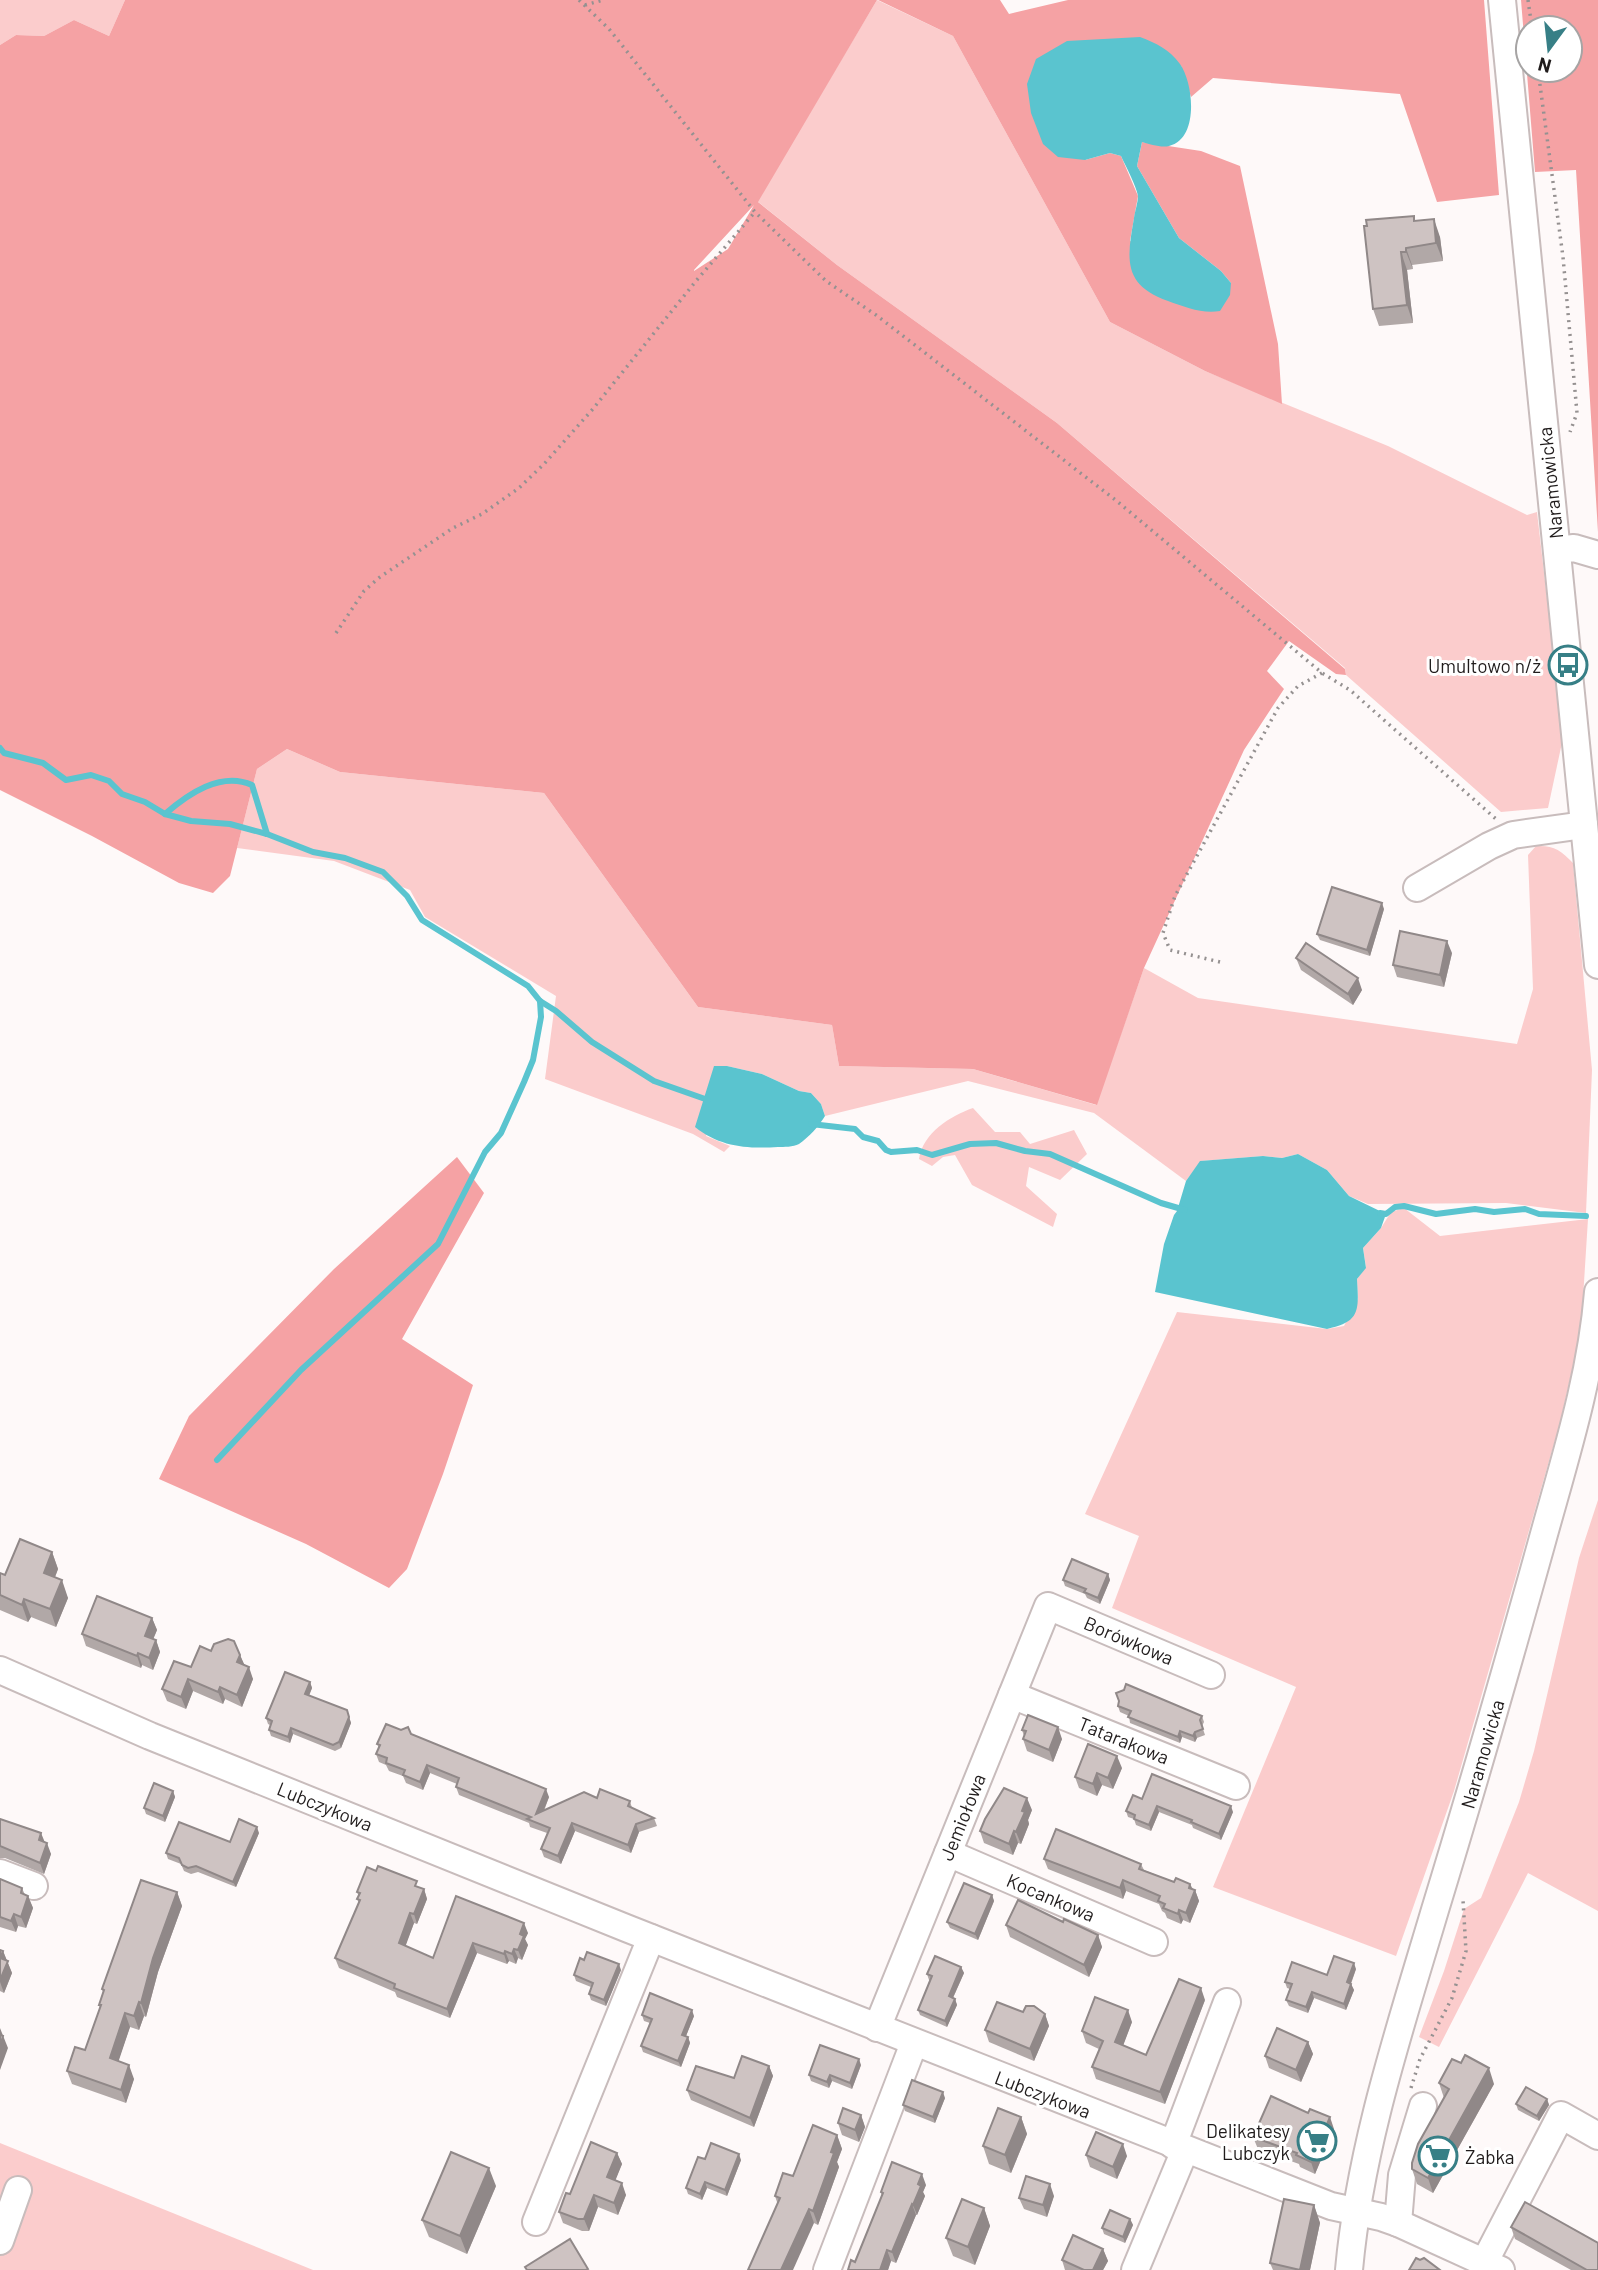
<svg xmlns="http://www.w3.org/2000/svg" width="1598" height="2270" font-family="Barlow,sans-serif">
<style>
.green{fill:#fbcccc}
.forest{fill:#f5a2a4;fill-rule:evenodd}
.water{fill:#5ac4cf}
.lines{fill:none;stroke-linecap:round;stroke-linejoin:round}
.stream{stroke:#5ac4cf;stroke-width:6}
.minor-casing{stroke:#c8bcbc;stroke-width:30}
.path{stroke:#959191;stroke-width:3.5;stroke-dasharray:2 5;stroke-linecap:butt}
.minor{stroke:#fff;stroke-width:26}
.wall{fill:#b1a8a7}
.shaded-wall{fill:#908888}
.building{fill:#cec3c2;stroke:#908888;stroke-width:2}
.labels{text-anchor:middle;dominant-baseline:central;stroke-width:6;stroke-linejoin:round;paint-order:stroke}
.street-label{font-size:19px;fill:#201c1c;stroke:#fff}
.poi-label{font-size:19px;fill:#201c1c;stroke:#fff;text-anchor:end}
</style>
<rect width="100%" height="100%" fill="#fef9f9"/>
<g class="green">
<path d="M0 0H125L109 36 74 20 44 36 16 35 0 45Z"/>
<path d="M877 0 953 36 1110 322 1205 371 1388 446 1527 515 1537 512 1563 738 1548 808 1501 812 1346 675 1345 668 1057 423 837 265 757 201Z"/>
<path d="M287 749 340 772 544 793 698 1007 832 1025 839 1066 973 1069 1096 1105 1144 968 1198 998 1517 1044 1533 989 1528 855 1536 846C1553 845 1561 850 1573 863L1592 1070 1586 1213 1506 1203 1368 1204 1349 1196 1327 1170 1298 1154 1282 1158 1263 1156 1201 1161 1186 1181 1094 1113 968 1081 825 1116 821 1104 811 1093 799 1091 762 1074 727 1066 706 1136 730 1146 724 1152 693 1134 545 1079 556 996 425 917 410 890 334 861 237 848 257 769Z"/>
<path d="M973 1108 995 1132H1020L1030 1144 1074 1130 1087 1154 1060 1180 1029 1167 1026 1186 1057 1214 1053 1227 972 1185 955 1155 943 1157 932 1166 919 1159C923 1133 950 1116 973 1108Z"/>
<path d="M1404 1208 1440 1236 1588 1219 1582 1314 1577 1348 1560 1423 1454 1791 1396 1956 1213 1887 1296 1687 1112 1608 1139 1536 1085 1514 1177 1312 1327 1329 1344 1326 1358 1299 1357 1279 1366 1267 1363 1248 1381 1228 1391 1212Z"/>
<path d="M1598 1500V1911L1528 1873 1439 2047 1419 2037 1444 1971 1464 1909 1481 1898 1519 1802 1534 1751 1579 1558Z"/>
<path d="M0 2143 313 2270H0Z"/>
</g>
<g class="forest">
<path d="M125 0H877L758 202 837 265 1057 423 1345 669 1346 675 1336 674 1289 641 1267 671 1284 689 1244 750 1144 968 1097 1105 973 1069 839 1066 832 1025 698 1007 544 793 340 772 287 749 257 769 230 876 213 893 179 883 92 836 0 790V45L16 35 44 36 74 20 109 36ZM754 205 728 249 694 271V270Z"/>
<path d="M878 0H1000L1009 14 1068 0H1484L1499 195 1437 202 1400 94 1213 78 1191 97 1181 66 1085 160 1110 153 1121 156 1138 196 1130 241 1231 283 1221 271 1179 238 1137 166 1142 142 1201 151 1240 166 1278 344 1282 404 1205 371 1110 322 953 36Z"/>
<path d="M1521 0H1598V532L1576 170 1535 172ZM1528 28H1570V70H1528Z"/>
<path d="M457 1157 484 1193 402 1339 473 1385 443 1474 407 1569 389 1588 306 1544 159 1479 189 1416 334 1269Z"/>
</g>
<g class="water">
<path d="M1140 37C1156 43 1169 49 1180 64 1194 84 1199 139 1169 146 1161 148 1150 144 1142 142L1137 166 1179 238 1221 271 1231 283 1230 295 1220 311C1202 314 1185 307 1168 301 1122 285 1127 258 1134 218 1135 211 1138 202 1138 196 1136 185 1126 167 1121 156L1110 153 1085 160 1058 157 1043 144 1031 113 1027 84 1036 59 1067 41Z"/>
<path d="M714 1066H727L762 1074 799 1091 811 1093 821 1104 825 1116C819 1126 809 1137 799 1144 793 1147 784 1147 778 1147 747 1149 720 1147 695 1127Z"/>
<path d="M1298 1154 1327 1170 1349 1196 1386 1214 1381 1228 1363 1248 1366 1268 1357 1279C1359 1311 1360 1322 1327 1329L1155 1292 1164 1244 1174 1215 1177 1211 1186 1181 1200 1161 1263 1156 1282 1158Z"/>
</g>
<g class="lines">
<g class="stream">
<path d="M0 748 4 753 43 763 66 780 91 775 109 781 122 794 145 802 165 814 191 821 230 824 267 834 313 852 345 858 383 872 407 896 422 920 528 986 540 1001 556 1011 592 1042 654 1081 708 1100"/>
<path d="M165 814C188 794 221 771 252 785L267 834"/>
<path d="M811 1124 855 1129 863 1137 878 1141 886 1150 891 1152 917 1150 932 1155 970 1144 996 1143 1025 1151 1050 1154 1161 1203 1185 1210"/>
<path d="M1380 1213 1386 1214 1395 1207 1404 1206 1436 1214 1475 1209 1494 1212 1525 1209 1539 1214 1586 1216"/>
<path d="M217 1460 301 1370 438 1244 485 1152 501 1133 524 1082 533 1060 541 1017 540 1001"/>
</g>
<defs>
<g id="minor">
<path d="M1502 0 1598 965"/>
<path d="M1557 550 1574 548 1598 555"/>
<path d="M1417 888 1489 846 1513 835 1584 825"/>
<path d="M0 1670 150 1736 626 1928 1331 2206 1381 2217 1398 2223 1501 2270"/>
<path d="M1012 1695 1236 1786"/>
<path d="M948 1853 1154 1942"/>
<path d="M0 1873 34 1886"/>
<path d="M877 2028 1048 1606 1211 1675"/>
<path d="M1173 2145 1227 2002"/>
<path d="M536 2222 651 1938"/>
<path d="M1398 2223 1402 2175 1423 2106"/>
<path d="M0 2241 18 2190"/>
<path d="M1485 2261 1561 2115 1598 2136"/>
<path d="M827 2270 914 2043"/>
<path d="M1135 2270 1185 2150"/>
<path d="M1349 2270C1360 2147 1400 2028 1435 1910 1472 1789 1507 1667 1541 1545 1564 1461 1591 1379 1598 1292"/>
</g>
</defs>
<use href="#minor" class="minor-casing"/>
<g class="path">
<path d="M579 0 609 29 755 212 826 281 876 315 1118 502 1322 673 1350 690 1496 819"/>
<path d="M1528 0 1532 28"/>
<path d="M585 5 603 0"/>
<path d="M1538 70 1563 257 1577 413 1570 432"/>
<path d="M336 633 364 591 380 577 453 528 482 514 519 488 544 464 592 410 696 281 755 212"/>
<path d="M1220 962 1170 950 1163 933 1175 896 1278 708 1298 686 1322 673"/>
<path d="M1411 2088 1420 2059 1452 1998 1466 1951 1463 1900"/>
</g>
<use href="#minor" class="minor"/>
</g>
<g class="wall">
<path d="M1414 216 1415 221 1440 237 1443 261 1412 265 1413 269 1407 270 1413 323 1379 326 1373 309Z"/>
<path d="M1384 909 1370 956 1320 940 1317 934Z"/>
<path d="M1452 953 1444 987 1397 977 1393 965Z"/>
<path d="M1296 958 1362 990 1353 1005 1301 970Z"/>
<path d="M52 1552 58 1569 55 1577 68 1598 56 1627 31 1617 28 1622 0 1610V1573L5 1575Z"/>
<path d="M1108 1574 1110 1580 1100 1604 1087 1598 1085 1594 1065 1586 1063 1580Z"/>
<path d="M152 1618 157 1630 153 1639 156 1640 160 1652 153 1670 142 1665 141 1668 86 1646 82 1634Z"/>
<path d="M211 1651 240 1655 244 1665 253 1679 242 1707 225 1699 223 1704 193 1691 186 1709 167 1701 162 1689Z"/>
<path d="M310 1682 312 1688 309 1696 347 1710 351 1723 341 1748 335 1751 293 1734 290 1743 271 1736 269 1730 270 1725 268 1724 266 1718Z"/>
<path d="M1118 1706 1202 1716 1204 1722 1202 1726 1205 1735 1197 1738 1195 1742 1182 1737 1180 1743 1130 1723 1129 1716 1120 1712Z"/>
<path d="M1022 1730 1062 1739 1053 1762 1027 1751 1023 1739 1024 1736Z"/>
<path d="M411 1734 549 1797 544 1811 597 1798 630 1801 632 1808 654 1818 657 1826 639 1832 631 1853 575 1831 561 1864 544 1857 541 1849 547 1833 530 1827 529 1823 459 1795 456 1787 457 1784 430 1773 423 1790 406 1783 403 1776 389 1771 386 1765 379 1762 376 1754 379 1748 377 1744Z"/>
<path d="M1122 1768 1113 1789 1102 1785 1097 1796 1079 1788 1075 1777Z"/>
<path d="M173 1791 175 1797 165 1822 146 1814 144 1808Z"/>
<path d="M1142 1799 1233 1812 1221 1840 1193 1828 1192 1825 1159 1812 1151 1831 1136 1825 1134 1819 1128 1817 1126 1811Z"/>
<path d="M1032 1810 1028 1820 1029 1824 1021 1844 1018 1843 1013 1855 984 1843 980 1831Z"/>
<path d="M0 1819 44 1842 51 1854 44 1874 5 1858H0Z"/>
<path d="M259 1833 236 1887 198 1872 191 1874 184 1871 181 1864 168 1859 166 1853 230 1842Z"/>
<path d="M1044 1859 1141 1864 1144 1870 1174 1882 1190 1884 1193 1889 1195 1890 1199 1901 1190 1923 1183 1920 1181 1924 1167 1918 1165 1913 1162 1911 1159 1904 1126 1891 1123 1899 1048 1869Z"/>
<path d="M376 1871 424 1889 427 1899 417 1924 414 1923 405 1946 433 1958 456 1896 528 1933 525 1939 528 1945 522 1960 518 1958 516 1964 509 1961 507 1964 477 1953 450 2018 397 1997 395 1992 339 1968 335 1958 359 1903 357 1899 359 1897 357 1892Z"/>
<path d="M0 1879 22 1888 25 1895 28 1896 33 1908 26 1928 18 1926 16 1932 0 1927Z"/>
<path d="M177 1892 182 1906 158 1972 146 2017 144 2016 139 2030 130 2027 118 2061 134 2079 126 2103 72 2084 67 2071 85 2050 100 2008 99 2005 103 1992 102 1989Z"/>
<path d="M992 1895 994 1901 978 1940 950 1928 947 1922Z"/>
<path d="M1063 1922 1098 1935 1102 1947 1089 1977 1010 1937 1006 1925Z"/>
<path d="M0 1950 3 1951 12 1973 4 1993 0 1991Z"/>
<path d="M961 1967 964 1973 953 1998 955 1999 957 2005 947 2027 920 2015 918 2010 931 1980H929L927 1974Z"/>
<path d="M1356 1969 1351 1984 1354 1990 1346 2010 1314 1998 1308 2013 1289 2006 1286 2000 1290 1989 1287 1988 1285 1982Z"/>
<path d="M621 1970 606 2006 591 2000 589 1994 591 1987 576 1981 574 1975Z"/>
<path d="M1205 2000 1165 2104 1096 2079 1092 2067 1099 2049 1086 2043 1082 2031 1132 2022 1123 2045 1146 2055Z"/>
<path d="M1045 2014 1049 2026 1034 2061 989 2042 985 2030Z"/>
<path d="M642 2015 694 2016 686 2036 688 2037 690 2043 681 2067 643 2052 641 2046 650 2023 644 2021Z"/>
<path d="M1308 2042 1313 2054 1301 2082 1269 2068 1265 2056Z"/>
<path d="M861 2065 852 2089 832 2081 829 2088 811 2081 809 2075Z"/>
<path d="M769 2066 773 2076 754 2127 691 2100 687 2090 734 2078Z"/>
<path d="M1439 2083 1494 2084 1433 2193 1417 2184 1412 2169 1444 2098Z"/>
<path d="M945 2098 935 2123 905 2111 903 2105Z"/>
<path d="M1547 2099 1549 2105 1539 2121 1518 2110 1516 2104Z"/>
<path d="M861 2115 865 2127 859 2142 842 2135 838 2123Z"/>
<path d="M1021 2117 1027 2134 1011 2173 989 2164 983 2146Z"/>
<path d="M1334 2129 1315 2174 1300 2167 1299 2164 1258 2149 1253 2137Z"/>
<path d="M837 2135 842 2149 837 2162 839 2167 818 2225 778 2205 775 2196 793 2176Z"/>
<path d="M617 2153 622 2164 615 2180 626 2195 618 2215 598 2207 589 2231H582L563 2223 559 2212 570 2194Z"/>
<path d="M1086 2155 1127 2156 1117 2179 1090 2167Z"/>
<path d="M705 2159 741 2160 727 2196 707 2188 702 2200 688 2194 686 2188Z"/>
<path d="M926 2185 923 2192 925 2196 917 2215H916L896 2263 891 2261 888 2270H848L855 2262 882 2196 881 2192Z"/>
<path d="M496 2186 467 2254 429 2237 422 2220Z"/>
<path d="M1054 2196 1047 2217 1024 2209 1019 2198Z"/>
<path d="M1314 2205 1320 2223 1310 2270H1273L1270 2263Z"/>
<path d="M984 2208 990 2226 975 2265 953 2256 946 2238Z"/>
<path d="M1130 2219 1133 2225 1125 2243 1104 2234 1102 2228Z"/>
<path d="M1511 2227 1598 2270H1571L1515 2239Z"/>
<path d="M1103 2249 1108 2261 1103 2270H1065L1062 2260Z"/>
</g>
<g class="shaded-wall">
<path d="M1434 219 1440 237 1443 261 1436 243Z"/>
<path d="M1406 248 1412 265 1413 269 1406 252Z"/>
<path d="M1401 252 1407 270 1413 323 1407 305Z"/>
<path d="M1382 903 1384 909 1370 956 1367 950Z"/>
<path d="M1447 941 1452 953 1444 987 1440 975Z"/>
<path d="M1358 978 1362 990 1353 1005 1348 994Z"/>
<path d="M52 1552 58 1569 50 1590 44 1573Z"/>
<path d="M1108 1574 1110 1580 1100 1604 1098 1598Z"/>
<path d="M62 1580 68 1598 56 1627 50 1609Z"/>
<path d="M24 1599 31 1617 28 1622 22 1605Z"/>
<path d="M152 1618 157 1630 150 1647 145 1636Z"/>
<path d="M156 1640 160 1652 153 1670 149 1658Z"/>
<path d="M138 1653 142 1665 141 1668 137 1656Z"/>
<path d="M240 1655 245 1666 237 1662Z"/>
<path d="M249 1667 253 1679 242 1707 237 1695Z"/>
<path d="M188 1679 193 1691 186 1709 181 1697Z"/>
<path d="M310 1682 312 1688 307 1700 305 1694Z"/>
<path d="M220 1687 225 1699 223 1704 218 1692Z"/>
<path d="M349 1717 351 1723 341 1748 339 1742Z"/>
<path d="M1058 1727 1062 1739 1053 1762 1049 1750Z"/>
<path d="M291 1728 293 1734 290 1743 288 1737Z"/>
<path d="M1180 1731 1182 1737 1180 1743 1178 1737Z"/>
<path d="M1195 1732 1197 1738 1195 1742 1193 1736Z"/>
<path d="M1117 1756 1122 1768 1113 1789 1108 1778Z"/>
<path d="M427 1765 430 1773 423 1790 420 1782Z"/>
<path d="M1097 1773 1102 1785 1097 1796 1093 1784Z"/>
<path d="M546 1789 549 1797 539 1822 536 1814Z"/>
<path d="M173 1791 175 1797 165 1822 163 1816Z"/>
<path d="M1027 1798 1032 1810 1028 1820 1029 1824 1021 1844 1016 1832 1022 1811Z"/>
<path d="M1157 1806 1159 1812 1151 1831 1149 1825Z"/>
<path d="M1231 1806 1233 1812 1221 1840 1219 1834Z"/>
<path d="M572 1823 575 1831 561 1864 558 1856Z"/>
<path d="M636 1824 639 1832 631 1853 628 1845Z"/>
<path d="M257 1827 259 1833 236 1887 233 1882Z"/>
<path d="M1014 1831 1018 1843 1013 1855 1009 1844Z"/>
<path d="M41 1833 46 1845 39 1840Z"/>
<path d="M47 1843 51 1854 44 1874 40 1863Z"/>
<path d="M1123 1880 1126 1891 1123 1899 1120 1888Z"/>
<path d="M1190 1884 1194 1894 1195 1890 1199 1901 1190 1923 1186 1913 1189 1888Z"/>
<path d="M424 1889 427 1899 417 1924 414 1914Z"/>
<path d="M177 1892 182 1906 158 1972 146 2017 141 2003 153 1958Z"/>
<path d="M992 1895 994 1901 978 1940 975 1934Z"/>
<path d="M28 1896 33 1908 26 1928 21 1917Z"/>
<path d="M1179 1910 1183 1920 1181 1924 1178 1914Z"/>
<path d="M410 1913 414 1923 403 1953 399 1943Z"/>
<path d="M14 1914 18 1926 16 1932 11 1921Z"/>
<path d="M524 1923 528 1933 525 1939 528 1945 522 1960 518 1950 520 1934Z"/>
<path d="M1098 1935 1102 1947 1089 1977 1084 1965Z"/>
<path d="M473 1943 477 1953 450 2018 447 2009Z"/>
<path d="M514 1949 518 1958 516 1964 512 1954Z"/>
<path d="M3 1951 12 1973 4 1993 0 1982V1958Z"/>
<path d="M505 1951 509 1961 507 1964 504 1954Z"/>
<path d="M1354 1963 1356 1969 1349 1988 1347 1982Z"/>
<path d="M619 1964 621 1970 606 2006 604 2000Z"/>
<path d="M961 1967 964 1973 951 2002 949 1996Z"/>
<path d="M1351 1984 1354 1990 1346 2010 1344 2004Z"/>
<path d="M1201 1988 1205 2000 1165 2104 1160 2092Z"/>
<path d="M1312 1992 1314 1998 1308 2013 1306 2007Z"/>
<path d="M955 1999 957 2005 947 2027 945 2021Z"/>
<path d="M139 2002 144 2016 139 2030 134 2016Z"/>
<path d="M692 2010 694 2016 684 2041 682 2035Z"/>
<path d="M1128 2010 1132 2022 1120 2054 1115 2042Z"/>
<path d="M125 2013 130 2027 115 2072 110 2058Z"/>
<path d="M1045 2014 1049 2026 1034 2061 1030 2049Z"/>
<path d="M0 2028 8 2048 0 2070Z"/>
<path d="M688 2037 690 2043 681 2067 678 2061Z"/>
<path d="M1308 2042 1313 2054 1301 2082 1296 2070Z"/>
<path d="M859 2059 861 2065 852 2089 850 2083Z"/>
<path d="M129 2065 134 2079 126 2103 121 2090Z"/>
<path d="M769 2066 773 2076 754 2127 750 2118Z"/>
<path d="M1489 2068 1494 2084 1433 2193 1428 2178Z"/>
<path d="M830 2075 832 2081 829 2088 827 2082Z"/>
<path d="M943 2092 945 2098 935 2123 933 2117Z"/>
<path d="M1547 2099 1549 2105 1539 2121 1537 2116Z"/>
<path d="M861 2115 865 2127 859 2142 855 2130Z"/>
<path d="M1021 2117 1027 2134 1011 2173 1005 2155Z"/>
<path d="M1330 2117 1334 2129 1315 2174 1311 2162Z"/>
<path d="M837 2135 842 2149 837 2162 839 2167 818 2225 813 2211 831 2152Z"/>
<path d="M1123 2144 1127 2156 1117 2179 1113 2167Z"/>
<path d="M617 2153 622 2164 612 2189 607 2177Z"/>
<path d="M739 2154 741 2160 727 2196 725 2190Z"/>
<path d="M489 2168 496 2186 467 2254 460 2236Z"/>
<path d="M922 2174 926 2185 923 2192 925 2196 917 2215 913 2205 918 2184Z"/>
<path d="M705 2182 707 2188 702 2200 700 2194Z"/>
<path d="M622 2183 626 2195 618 2215 614 2203Z"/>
<path d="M1050 2184 1054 2196 1047 2217 1043 2205Z"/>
<path d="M594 2195 598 2207 589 2231 584 2219Z"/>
<path d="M912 2204 916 2215 896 2263 892 2252Z"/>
<path d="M1314 2205 1320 2223 1310 2270H1300Z"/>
<path d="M984 2208 990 2226 975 2265 968 2247Z"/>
<path d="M809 2209 814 2223 793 2270H781Z"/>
<path d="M1130 2219 1133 2225 1125 2243 1123 2237Z"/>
<path d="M1103 2249 1108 2261 1103 2270H1093Z"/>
<path d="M887 2250 891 2261 888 2270H880Z"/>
</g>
<g class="building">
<path d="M1414 216V221L1434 219 1436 243 1406 248V252H1401L1407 305 1373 309 1364 226H1367L1366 220Z"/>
<path d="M1332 887 1382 903 1367 950 1317 934Z"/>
<path d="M1400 931 1447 941 1440 975 1393 965Z"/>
<path d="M1306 943 1358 978 1348 994 1296 958Z"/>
<path d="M20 1539 52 1552 44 1573 62 1580 50 1609 24 1599 22 1605 0 1595V1573L5 1575Z"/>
<path d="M1072 1559 1108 1574 1098 1598 1084 1592 1086 1589 1063 1580Z"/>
<path d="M97 1596 152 1618 145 1636 156 1640 149 1658 138 1653 137 1656 82 1634Z"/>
<path d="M228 1639 234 1641 240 1655 237 1662 249 1667 237 1695 220 1687 218 1692 188 1679 181 1697 162 1689 174 1661 191 1667 200 1646 211 1651 214 1644Z"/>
<path d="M285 1672 310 1682 305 1694 347 1710 349 1717 339 1742 333 1745 291 1728 288 1737 269 1730 272 1721 266 1718Z"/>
<path d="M1126 1684 1202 1716 1200 1720 1203 1729 1195 1732 1193 1736 1180 1731 1178 1737 1128 1717 1131 1711 1118 1706 1119 1701 1116 1693 1124 1690Z"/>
<path d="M1028 1715 1058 1727 1049 1750 1023 1739 1026 1731 1022 1730Z"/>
<path d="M386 1724 401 1730 408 1727 411 1734 546 1789 536 1814 584 1792 597 1798 600 1789 630 1801 628 1806 654 1818 636 1824 628 1845 572 1823 558 1856 541 1849 550 1828 527 1819 531 1817 456 1787 459 1778 427 1765 420 1782 403 1775 405 1770 386 1763 387 1758 376 1754 380 1745 377 1744Z"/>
<path d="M1088 1744 1117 1756 1108 1778 1097 1773 1093 1784 1075 1777Z"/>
<path d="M1152 1774 1231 1806 1219 1834 1191 1822 1192 1820 1157 1806 1149 1825 1134 1819 1135 1815 1126 1811 1133 1795 1142 1799Z"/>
<path d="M154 1783 173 1791 163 1816 144 1808Z"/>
<path d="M1004 1788 1027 1798 1022 1811 1025 1812 1016 1832 1014 1831 1009 1844 980 1831 985 1819Z"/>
<path d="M0 1819 41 1833 39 1840 47 1843 40 1863 0 1846Z"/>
<path d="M239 1819 257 1827 233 1882 196 1866 188 1868 182 1865 179 1858 166 1853 179 1822 230 1842Z"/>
<path d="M1056 1829 1141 1864 1139 1869 1174 1882 1176 1878 1190 1884 1189 1888 1195 1890 1186 1913 1179 1910 1178 1914 1163 1908 1165 1904 1158 1901 1160 1896 1123 1880 1120 1888 1044 1859Z"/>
<path d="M378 1866 417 1881 415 1886 424 1889 414 1914 410 1913 399 1943 433 1958 456 1896 524 1923 520 1934 524 1936 518 1950 514 1949 512 1954 505 1951 504 1954 473 1943 447 2009 394 1988 395 1984 335 1958 360 1900 357 1899 360 1893 357 1892 367 1867 376 1871Z"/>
<path d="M0 1879 22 1888 21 1893 28 1896 21 1917 14 1914 11 1921 0 1917Z"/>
<path d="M141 1880 177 1892 153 1958 141 2003 139 2002 134 2016 125 2013 110 2058 129 2065 121 2090 67 2071 75 2047 85 2050 101 2005H99L104 1990 102 1989Z"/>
<path d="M964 1883 992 1895 975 1934 947 1922Z"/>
<path d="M1018 1900 1063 1922 1064 1919 1098 1935 1084 1965 1006 1925Z"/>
<path d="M0 1950 3 1951 0 1958 8 1961 0 1980Z"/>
<path d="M587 1952 619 1964 604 2000 589 1994 593 1983 574 1975 580 1958 584 1960Z"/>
<path d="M935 1956 961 1967 949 1996 955 1999 945 2021 918 2010 932 1976 927 1974Z"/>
<path d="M1334 1956 1354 1963 1347 1982 1351 1984 1344 2004 1312 1992 1306 2007 1286 2000 1292 1984 1285 1982 1292 1962 1327 1975Z"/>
<path d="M1179 1979 1201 1988 1160 2092 1092 2067 1103 2041 1082 2031 1095 1997 1128 2010 1115 2042 1146 2055Z"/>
<path d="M650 1993 692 2010 682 2035 688 2037 678 2061 641 2046 652 2019 642 2015Z"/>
<path d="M997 2002 1023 2012 1026 2006H1034L1045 2014 1030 2049 985 2030Z"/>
<path d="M1277 2028 1308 2042 1296 2070 1265 2056Z"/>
<path d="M0 2035 3 2036 0 2046Z"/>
<path d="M820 2045 859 2059 850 2083 830 2075 827 2082 809 2075Z"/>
<path d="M1465 2055 1489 2068 1428 2178 1412 2169V2163L1418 2144 1449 2089 1439 2083 1452 2059 1461 2063Z"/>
<path d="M742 2056 769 2066 750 2118 687 2090 696 2066 734 2078Z"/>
<path d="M912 2080 943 2092 933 2117 903 2105Z"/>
<path d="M1526 2087 1547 2099 1537 2116 1516 2104Z"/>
<path d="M1271 2096 1308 2113 1310 2109 1330 2117 1311 2162 1296 2155 1297 2153 1253 2137Z"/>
<path d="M843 2108 861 2115 855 2130 838 2123Z"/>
<path d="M998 2108 1021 2117 1005 2155 983 2146Z"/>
<path d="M813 2125 837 2135 831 2152 834 2153 813 2211 809 2209 781 2270H748L780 2198 775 2196 783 2173 793 2176Z"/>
<path d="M1096 2132 1123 2144 1113 2167 1086 2155Z"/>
<path d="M591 2142 617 2153 607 2177 622 2183 614 2203 594 2195 584 2219H578L559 2212 566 2193 570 2194Z"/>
<path d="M711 2143 739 2154 725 2190 705 2182 700 2194 686 2188 698 2157 705 2159Z"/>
<path d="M451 2152 489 2168 460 2236 422 2220Z"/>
<path d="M892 2162 922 2174 918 2184 921 2186 913 2205 912 2204 892 2252 887 2250 880 2270H848L851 2260 855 2262 883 2193 881 2192Z"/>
<path d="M1026 2176 1050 2184 1043 2205 1019 2198Z"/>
<path d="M962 2199 984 2208 968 2247 946 2238Z"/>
<path d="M1284 2199 1314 2205 1300 2270 1270 2263Z"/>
<path d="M1525 2202 1598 2243V2270H1587L1511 2227Z"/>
<path d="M1110 2210 1130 2219 1123 2237 1102 2228Z"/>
<path d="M1073 2235 1103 2249 1093 2270H1084L1062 2260Z"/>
<path d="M570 2239 588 2269 586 2270H527L525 2267Z"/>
<path d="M1416 2258 1420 2260 1424 2258 1440 2270H1409Z"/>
</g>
<defs>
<symbol id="bus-ring" viewBox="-11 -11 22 22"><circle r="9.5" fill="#fff" stroke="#377f86" stroke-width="1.5"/><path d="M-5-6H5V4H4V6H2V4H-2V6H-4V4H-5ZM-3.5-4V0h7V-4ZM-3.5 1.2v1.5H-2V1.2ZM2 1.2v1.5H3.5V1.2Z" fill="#377f86"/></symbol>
<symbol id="supermarket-ring" viewBox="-11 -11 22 22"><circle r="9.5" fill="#fff" stroke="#377f86" stroke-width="1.5"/><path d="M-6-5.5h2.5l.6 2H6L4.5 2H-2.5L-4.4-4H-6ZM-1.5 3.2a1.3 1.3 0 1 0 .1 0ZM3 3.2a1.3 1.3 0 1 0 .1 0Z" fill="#377f86"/></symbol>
</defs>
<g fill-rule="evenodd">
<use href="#bus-ring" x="1546" y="643" width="44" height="44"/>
<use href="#supermarket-ring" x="1295" y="2119" width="44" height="44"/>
<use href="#supermarket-ring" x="1416" y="2134" width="44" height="44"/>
</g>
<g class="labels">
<g class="street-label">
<text transform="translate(1550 483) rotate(-96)">Naramowicka</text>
<text transform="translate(1129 1640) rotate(23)">Borówkowa</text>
<text transform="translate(1124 1740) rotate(22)">Tatarakowa</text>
<text transform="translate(1482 1754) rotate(-74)">Naramowicka</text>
<text transform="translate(325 1806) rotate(22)">Lubczykowa</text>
<text transform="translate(962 1817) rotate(-68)">Jemiołowa</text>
<text transform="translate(1051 1897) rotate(23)">Kocankowa</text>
<text transform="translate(1043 2094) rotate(21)">Lubczykowa</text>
</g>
<g class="poi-label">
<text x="1541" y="665">Umultowo n/ż</text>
<text x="1290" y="2130">Delikatesy<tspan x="1290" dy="22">Lubczyk</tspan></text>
<text x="1465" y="2156" text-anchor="start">Żabka</text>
</g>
</g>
<g transform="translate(1549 49) rotate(195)"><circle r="33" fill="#ffffff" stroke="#a6a4a4" stroke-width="2"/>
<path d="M0-5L12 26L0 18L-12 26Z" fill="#377f86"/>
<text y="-10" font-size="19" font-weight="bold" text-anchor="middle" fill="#201c1c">N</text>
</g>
</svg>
